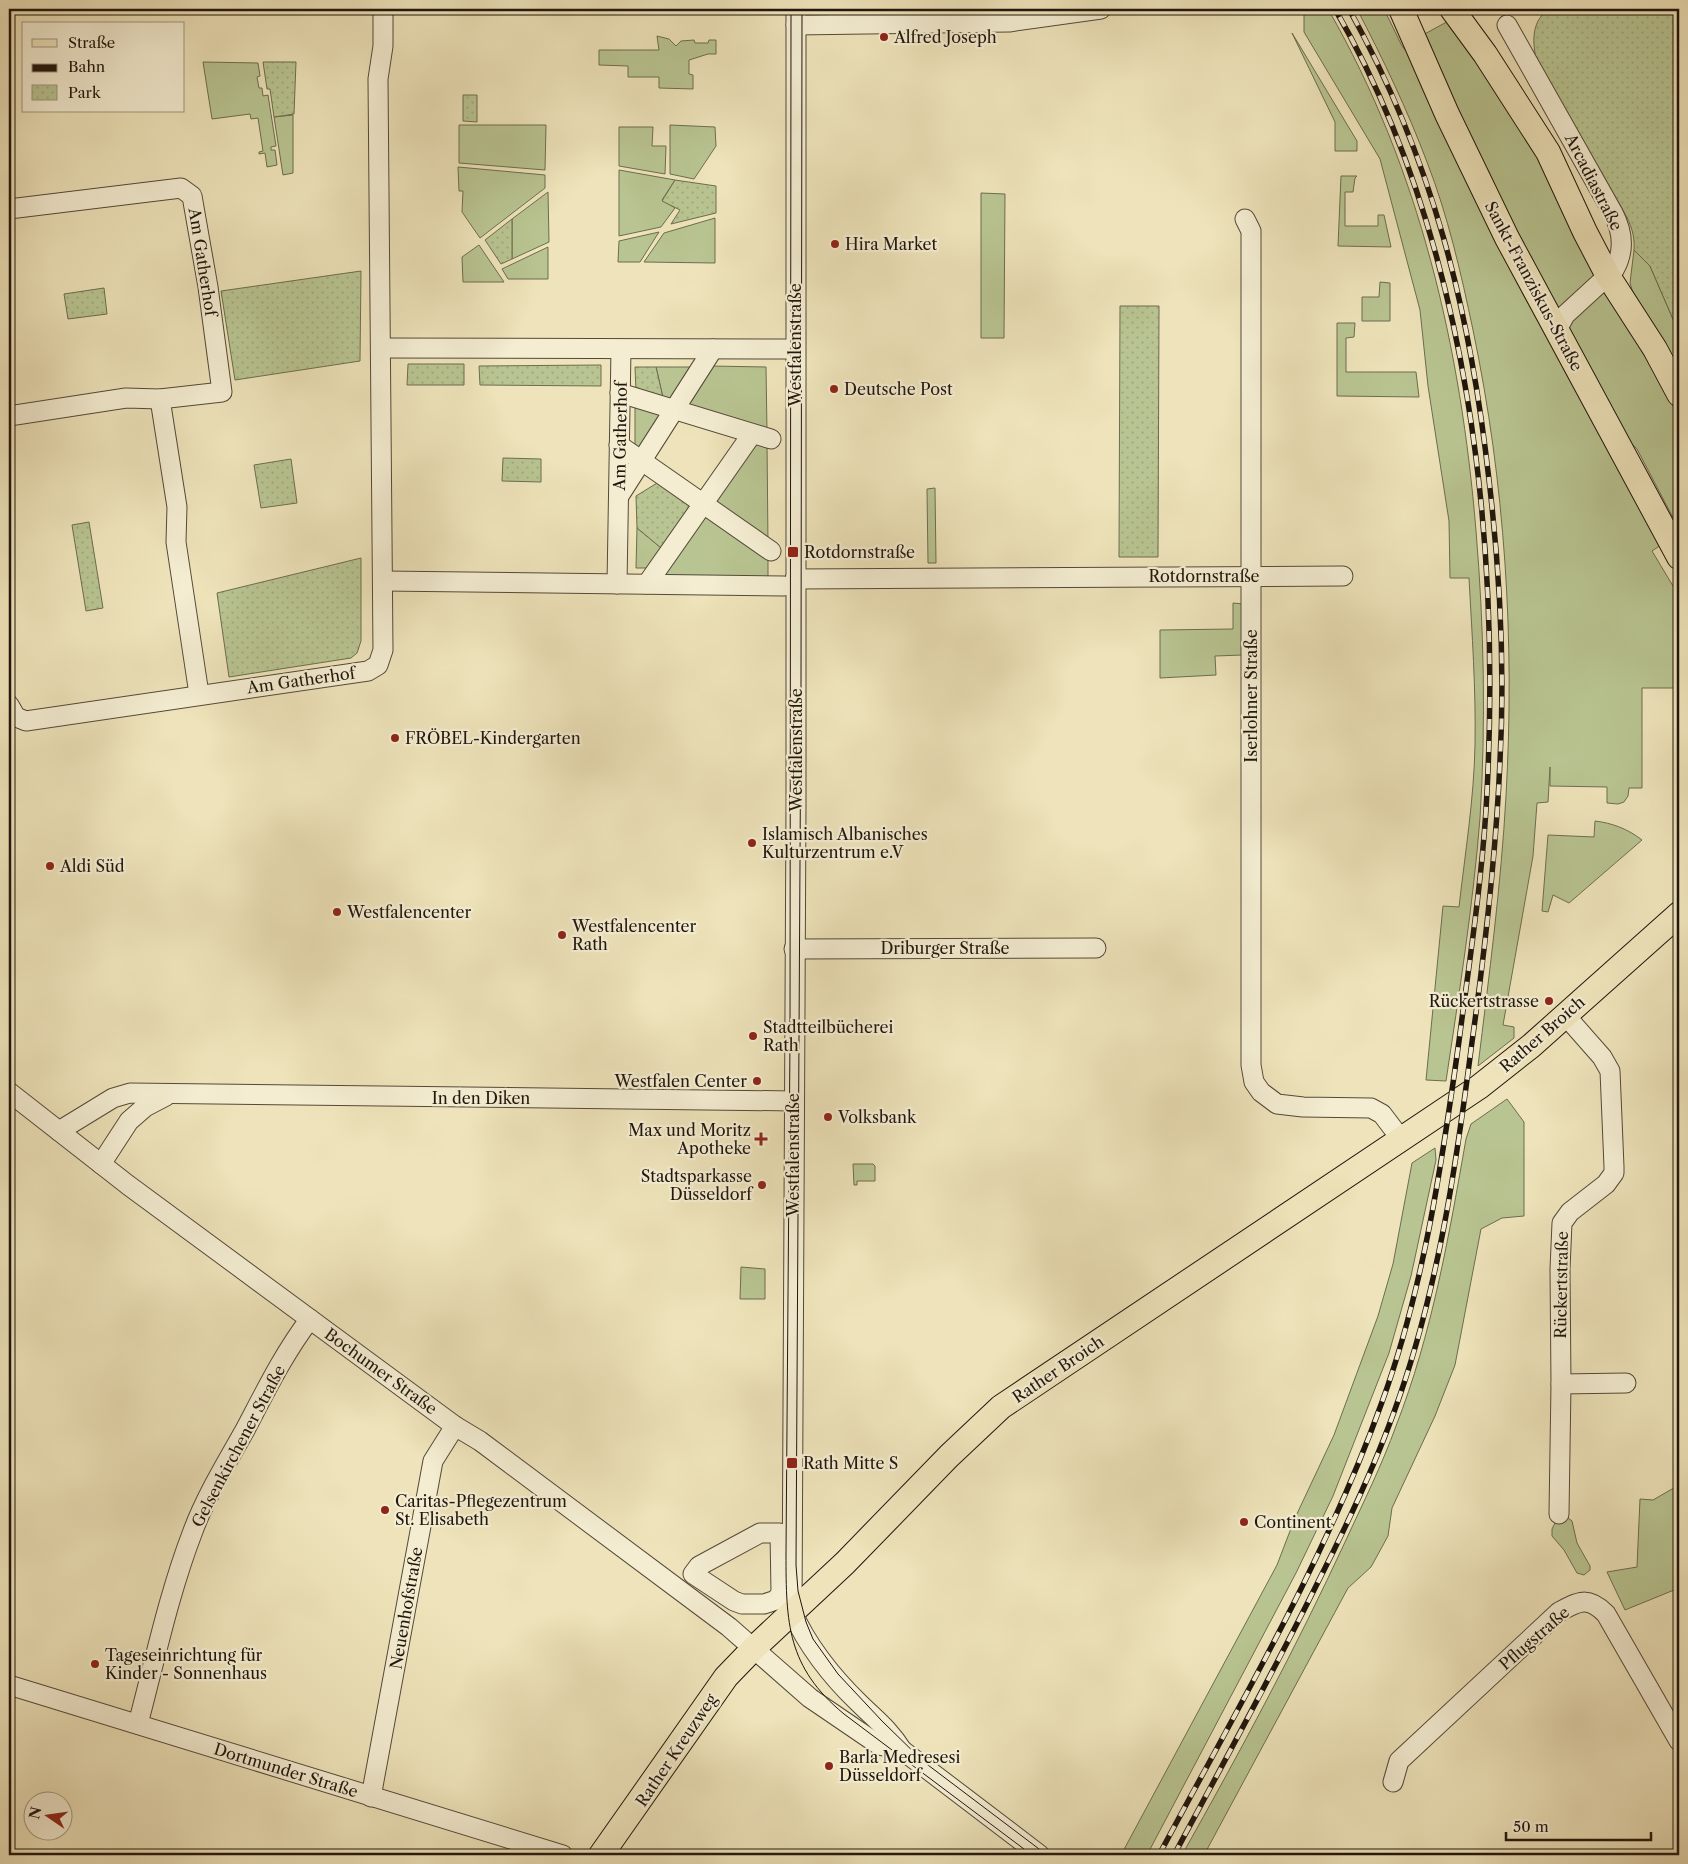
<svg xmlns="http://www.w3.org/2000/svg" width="1688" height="1864" font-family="'Libre Caslon Text',serif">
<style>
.green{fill:#b8c491;stroke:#6c6d4f}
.park{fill:url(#park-dots);stroke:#6c6d4f}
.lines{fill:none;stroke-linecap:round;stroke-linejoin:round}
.minor-casing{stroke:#544938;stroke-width:21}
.major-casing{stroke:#20160d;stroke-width:26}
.minor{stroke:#f4edd2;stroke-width:19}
.major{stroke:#eee3ba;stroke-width:24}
.tram{stroke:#20160d;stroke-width:1}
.rail-casing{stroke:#20160d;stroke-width:5.5}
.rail{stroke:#f4edd2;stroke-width:4;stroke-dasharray:11;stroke-linecap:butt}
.poi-dot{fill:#8f2418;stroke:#f4edd2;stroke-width:2}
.labels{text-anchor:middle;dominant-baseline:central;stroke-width:4.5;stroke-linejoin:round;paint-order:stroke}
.poi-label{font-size:16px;fill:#20160d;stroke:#f4edd2;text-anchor:start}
.street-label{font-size:16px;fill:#20160d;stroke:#f4edd2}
</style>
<defs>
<pattern id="park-dots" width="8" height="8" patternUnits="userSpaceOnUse" patternTransform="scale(1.25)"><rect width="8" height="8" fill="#b8c491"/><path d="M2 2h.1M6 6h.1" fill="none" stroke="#9ea87c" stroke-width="1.8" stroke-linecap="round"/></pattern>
</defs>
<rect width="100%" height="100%" fill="#eee3ba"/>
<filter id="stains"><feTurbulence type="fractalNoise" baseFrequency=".004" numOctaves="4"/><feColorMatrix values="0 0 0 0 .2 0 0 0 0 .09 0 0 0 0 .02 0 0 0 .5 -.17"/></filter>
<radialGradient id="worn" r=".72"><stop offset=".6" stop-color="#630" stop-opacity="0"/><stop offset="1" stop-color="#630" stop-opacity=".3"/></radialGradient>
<g class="green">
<path d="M1304 9H1328C1420 169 1461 348 1476 531 1484 626 1486 723 1480 818 1473 906 1459 994 1446 1081L1426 1080 1443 906 1459 907C1465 854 1474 799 1475 745 1476 689 1472 634 1469 578H1450L1449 521 1428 386 1420 310 1380 159 1304 32Z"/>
<path d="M1357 9H1384L1402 46 1406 51 1411 53 1661 545 1652 551 1679 596V688H1642V788H1629L1628 796 1624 802 1618 804 1607 803V787L1550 786V767L1548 802 1537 803 1533 856 1503 1025 1514 1027V1038L1478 1066C1489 976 1501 886 1506 796 1515 640 1505 483 1473 330 1461 273 1448 216 1427 162 1407 109 1383 59 1357 9Z"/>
<path d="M1454 18 1524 127 1600 277 1557 315 1421 36Z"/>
<path d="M1292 33 1357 141V151H1335V122Z"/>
<path d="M657 36 669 39 676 46 681 41 694 40 695 43H708L709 40H716V54H708L689 60V74L693 75V89L659 88V77H628V66L599 65V50H659Z"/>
<path d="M203 62 258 63 260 76 257 77 259 88H262L263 96 268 95 276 146 271 147V150H275L277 165 267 167 265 153 259 154V152L263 151 258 118 251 119 250 114 212 119Z"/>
<path d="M293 115V173L283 175 274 117Z"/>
<path d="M459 125H546L545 170 459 163Z"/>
<path d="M670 125 715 127 716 146 694 179 670 174Z"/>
<path d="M619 127H653L652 146H666L665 174 619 166Z"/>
<path d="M458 167 545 175V188L480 238 462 212 463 191H459Z"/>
<path d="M619 170 675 180 662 200 675 208 661 227 619 236Z"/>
<path d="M1341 176H1357L1355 178 1353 192H1345V226H1378V215H1384L1391 247 1338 246Z"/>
<path d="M548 192 549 242 512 259V219Z"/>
<path d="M981 193 1005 194 1004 338H981Z"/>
<path d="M715 218V263L644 262 664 233Z"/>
<path d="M659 232 640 262H618L619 241Z"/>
<path d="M479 245 504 282H463L462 257Z"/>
<path d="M548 247V279H508L502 269Z"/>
<path d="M1634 250 1650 266 1679 333V372L1633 293 1630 283Z"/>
<path d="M1380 282 1390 283V321H1362V297H1379Z"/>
<path d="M1604 284 1679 417V529L1637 449 1615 426 1565 330 1566 320Z"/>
<path d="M1337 323H1355L1354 337 1346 338V372H1416L1419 397 1337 396Z"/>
<path d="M710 366 766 367 767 432 682 408Z"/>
<path d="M656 367H698L674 405 664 402Z"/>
<path d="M635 403 669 413 643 454 635 448Z"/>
<path d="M754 438 767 442 768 544 709 501Z"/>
<path d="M935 488 936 563H928L927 489Z"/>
<path d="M703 509 768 553V580L653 581Z"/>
<path d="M637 528 666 552 654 568H636Z"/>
<path d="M1233 603 1243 604V655L1215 656 1216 675 1160 678V630L1233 629Z"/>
<path d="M1595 821C1612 823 1628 829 1642 840L1569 903 1553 895 1548 912 1542 911 1548 835 1594 837Z"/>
<path d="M1507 1099 1524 1122V1216L1502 1218 1481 1229 1455 1365 1435 1416 1392 1508 1388 1536 1371 1567 1348 1588 1204 1855H1182C1240 1752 1296 1648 1346 1540 1363 1503 1382 1465 1396 1426 1432 1334 1449 1236 1466 1139L1471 1124Z"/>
<path d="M1435 1148 1436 1160 1411 1276 1389 1353 1333 1496 1296 1573 1147 1855H1121L1277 1565 1295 1518 1334 1435 1378 1316 1393 1264 1412 1163Z"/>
<path d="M853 1164H873L875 1166V1181H857V1185H854Z"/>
<path d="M741 1267 765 1269V1299H740Z"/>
<path d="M1679 1485V1588L1625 1610 1607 1572 1637 1567 1640 1499 1653 1500Z"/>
<path d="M1568 1518 1572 1521 1577 1543 1590 1566V1570L1584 1575 1577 1573 1564 1550 1552 1536V1529L1557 1519Z"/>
</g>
<g class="park">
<path d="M1550 9H1653L1679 14V333L1650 266 1634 250C1635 235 1631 225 1624 212L1536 58C1532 40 1532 19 1550 9Z"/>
<path d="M263 62H296L294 114 274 117 270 89H267Z"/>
<path d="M463 95H477V122L463 121Z"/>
<path d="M675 180 716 186V213L671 224 680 210 662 201Z"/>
<path d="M512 219V259L501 264 485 240Z"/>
<path d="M361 271 360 361 235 380 221 291Z"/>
<path d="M104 288 107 314 68 319 64 294Z"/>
<path d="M1120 306H1159L1158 557H1119Z"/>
<path d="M408 364H464V385H407Z"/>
<path d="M601 365V386L480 385 479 366Z"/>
<path d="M635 367H656L664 402 636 392Z"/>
<path d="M503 458 541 459V482L502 481Z"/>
<path d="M291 459 297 503 261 508 254 465Z"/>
<path d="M662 480 698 506 666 552 637 528 636 496Z"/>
<path d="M89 522 103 608 86 611 72 525Z"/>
<path d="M361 558V641L357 653 351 658 229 677 217 593Z"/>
</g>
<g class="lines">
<defs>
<g id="minor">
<path d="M796 9V804L792 1611C806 1644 832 1677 858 1702 875 1719 889 1729 902 1750L1040 1855"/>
<path d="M796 25 1009 22 1101 9"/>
<path d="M1507 25 1613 213C1623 232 1625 251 1614 270L1565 315 1557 330"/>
<path d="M9 209 181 188 192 196 208 287 222 392 160 399 126 398 9 416"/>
<path d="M1245 219 1251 231V1065L1254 1082 1261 1092 1277 1104 1303 1107 1371 1108 1382 1114 1401 1139"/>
<path d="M381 348 795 349"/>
<path d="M620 393 771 439"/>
<path d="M160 399 177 507 176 542 199 694"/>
<path d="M619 445 771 551"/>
<path d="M619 496 713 349"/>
<path d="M795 579 1343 576"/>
<path d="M383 581 784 586"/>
<path d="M617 584 621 349"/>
<path d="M647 584 752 434"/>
<path d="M9 705 16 717 26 721 368 671 378 665 383 650 378 79 383 46V9"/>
<path d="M794 949 1096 948"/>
<path d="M9 1092 128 1185 455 1426 480 1441 729 1627 810 1698 879 1745 902 1750"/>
<path d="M59 1131 113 1098 130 1093 794 1101"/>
<path d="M101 1164 129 1121 145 1107 166 1096"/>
<path d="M1561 1384 1626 1383"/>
<path d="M1559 1514 1561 1384 1560 1269 1562 1223 1570 1212 1606 1184 1614 1173V1167L1610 1071 1602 1057 1565 1015"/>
<path d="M760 1533H780L781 1593 776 1600 764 1604H742L734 1601 693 1574 699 1566Z"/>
<path d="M9 1685 563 1855"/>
<path d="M138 1724C155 1660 169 1593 193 1531 206 1496 227 1462 245 1430 265 1392 284 1353 310 1319"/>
<path d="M1393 1782 1399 1761 1559 1612C1579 1601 1588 1596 1606 1614L1679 1741"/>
<path d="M371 1797 433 1461 455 1426"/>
</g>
<g id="major">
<path d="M1401 9 1447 114 1507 238 1679 557"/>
<path d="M1452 9 1485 54 1548 152 1585 232 1608 276 1655 349 1679 394"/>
<path d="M601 1855 726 1677 754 1648 845 1563 949 1456 1001 1407 1479 1087 1531 1046 1679 914"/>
</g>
</defs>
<use href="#minor" class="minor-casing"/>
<use href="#major" class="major-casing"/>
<use href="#minor" class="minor"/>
<use href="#major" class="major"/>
<g class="tram">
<path d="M791 9 790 1039 786 1554C786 1623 787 1667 844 1714L1032 1855"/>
<path d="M802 9 801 685 796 1565 798 1591 806 1622 813 1639 838 1674 882 1721 924 1762 1047 1855"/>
</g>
<defs>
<g id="rail">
<path d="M1159 1855C1238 1707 1325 1561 1382 1402 1424 1287 1442 1163 1459 1041 1469 964 1481 887 1486 810 1502 544 1470 242 1335 9"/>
<path d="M1174 1855C1223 1764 1273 1673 1319 1580 1347 1525 1373 1470 1394 1412 1438 1292 1456 1167 1472 1042 1485 949 1496 855 1500 761 1505 668 1500 573 1489 480 1470 310 1433 160 1349 9"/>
</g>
</defs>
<use href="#rail" class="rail-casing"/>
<use href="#rail" class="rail"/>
</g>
<g class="poi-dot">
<circle cx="884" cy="37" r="5"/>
<circle cx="835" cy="244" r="5"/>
<circle cx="834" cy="389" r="5"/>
<rect x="787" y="546" width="12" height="12" rx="2.5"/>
<circle cx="395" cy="738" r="5"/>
<circle cx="752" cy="843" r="5"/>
<circle cx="50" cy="866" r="5"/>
<circle cx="337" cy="912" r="5"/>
<circle cx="562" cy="935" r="5"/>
<circle cx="1549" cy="1001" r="5"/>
<circle cx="753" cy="1036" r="5"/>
<circle cx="757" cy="1081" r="5"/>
<circle cx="828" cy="1117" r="5"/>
<path d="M758.5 1131.5h5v5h5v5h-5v5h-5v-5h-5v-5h5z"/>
<circle cx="762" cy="1185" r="5"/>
<rect x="786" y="1457" width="12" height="12" rx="2.5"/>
<circle cx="385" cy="1510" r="5"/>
<circle cx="1244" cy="1522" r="5"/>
<circle cx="95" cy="1664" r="5"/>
<circle cx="829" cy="1766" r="5"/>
</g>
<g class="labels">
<g class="poi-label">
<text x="894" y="37">Alfred Joseph</text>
<text x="845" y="244">Hira Market</text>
<text x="844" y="389">Deutsche Post</text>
<text x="804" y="552">Rotdornstraße</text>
<text x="405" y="738">FRÖBEL-Kindergarten</text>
<text x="762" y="834">Islamisch Albanisches<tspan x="762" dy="18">Kulturzentrum e.V</tspan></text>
<text x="60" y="866">Aldi Süd</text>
<text x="347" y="912">Westfalencenter</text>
<text x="572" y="926">Westfalencenter<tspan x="572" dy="18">Rath</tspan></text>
<text x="1539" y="1001" text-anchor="end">Rückertstrasse</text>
<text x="763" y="1027">Stadtteilbücherei<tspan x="763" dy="18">Rath</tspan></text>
<text x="747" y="1081" text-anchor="end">Westfalen Center</text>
<text x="838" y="1117">Volksbank</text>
<text x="751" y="1130" text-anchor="end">Max und Moritz<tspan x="751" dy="18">Apotheke</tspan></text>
<text x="752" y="1176" text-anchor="end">Stadtsparkasse<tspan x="752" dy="18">Düsseldorf</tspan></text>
<text x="803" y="1463">Rath Mitte S</text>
<text x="395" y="1501">Caritas-Pflegezentrum<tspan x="395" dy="18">St. Elisabeth</tspan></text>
<text x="1254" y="1522">Continent</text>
<text x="105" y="1655">Tageseinrichtung für<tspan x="105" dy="18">Kinder - Sonnenhaus</tspan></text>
<text x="839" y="1757">Barla Medresesi<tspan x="839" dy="18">Düsseldorf</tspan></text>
</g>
<g class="street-label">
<text transform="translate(1594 182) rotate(63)">Arcadiastraße</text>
<text transform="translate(203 262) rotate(81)">Am Gatherhof</text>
<text transform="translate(1534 286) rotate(62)">Sankt-Franziskus-Straße</text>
<text transform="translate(795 345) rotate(-90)">Westfalenstraße</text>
<text transform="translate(620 436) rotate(-89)">Am Gatherhof</text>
<text x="1204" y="576">Rotdornstraße</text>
<text transform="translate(301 680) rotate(-8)">Am Gatherhof</text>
<text transform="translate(1251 696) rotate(-90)">Iserlohner Straße</text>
<text transform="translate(796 750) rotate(-90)">Westfalenstraße</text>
<text x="945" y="948">Driburger Straße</text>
<text transform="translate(1542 1034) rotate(-41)">Rather Broich</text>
<text x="481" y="1098">In den Diken</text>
<text transform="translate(793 1155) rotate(-90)">Westfalenstraße</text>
<text transform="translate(1561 1285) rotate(-89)">Rückertstraße</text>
<text transform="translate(1058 1369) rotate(-34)">Rather Broich</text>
<text transform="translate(381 1371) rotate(36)">Bochumer Straße</text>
<text transform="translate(238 1446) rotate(-62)">Gelsenkirchener Straße</text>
<text transform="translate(406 1608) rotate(-80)">Neuenhofstraße</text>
<text transform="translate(1534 1638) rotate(-41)">Pflugstraße</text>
<text transform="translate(676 1750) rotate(-56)">Rather Kreuzweg</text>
<text transform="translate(286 1770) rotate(17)">Dortmunder Straße</text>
</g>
</g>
<rect width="1688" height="1864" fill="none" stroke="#eee3ba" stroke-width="30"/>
<rect x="10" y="10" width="1668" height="1844" fill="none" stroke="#20160d" stroke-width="2.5"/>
<rect x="15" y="15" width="1658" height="1834" fill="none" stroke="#20160d"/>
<rect x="22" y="22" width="162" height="90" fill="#f4edd2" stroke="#9f9783"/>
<rect x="32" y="39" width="25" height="8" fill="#eee3ba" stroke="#9f9783"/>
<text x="68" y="48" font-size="15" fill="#20160d">Straße</text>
<rect x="32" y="64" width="25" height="8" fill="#20160d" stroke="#9f9783"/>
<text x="68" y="72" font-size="15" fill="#20160d">Bahn</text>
<rect x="32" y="85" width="25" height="15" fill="url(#park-dots)" stroke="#9f9783"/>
<text x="68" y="98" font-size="15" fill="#20160d">Park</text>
<g transform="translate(48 1816) rotate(283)"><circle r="24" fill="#f4edd2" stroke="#9f9783"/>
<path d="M0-4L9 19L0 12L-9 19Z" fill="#8f2418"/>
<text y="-8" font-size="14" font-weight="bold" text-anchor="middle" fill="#20160d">N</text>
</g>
<path d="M1506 1832v8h145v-8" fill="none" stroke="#20160d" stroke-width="2.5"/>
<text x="1513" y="1832" font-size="15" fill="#20160d" stroke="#f4edd2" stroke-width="4" paint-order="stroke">50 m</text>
<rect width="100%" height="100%" filter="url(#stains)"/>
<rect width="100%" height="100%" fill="url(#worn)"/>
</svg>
